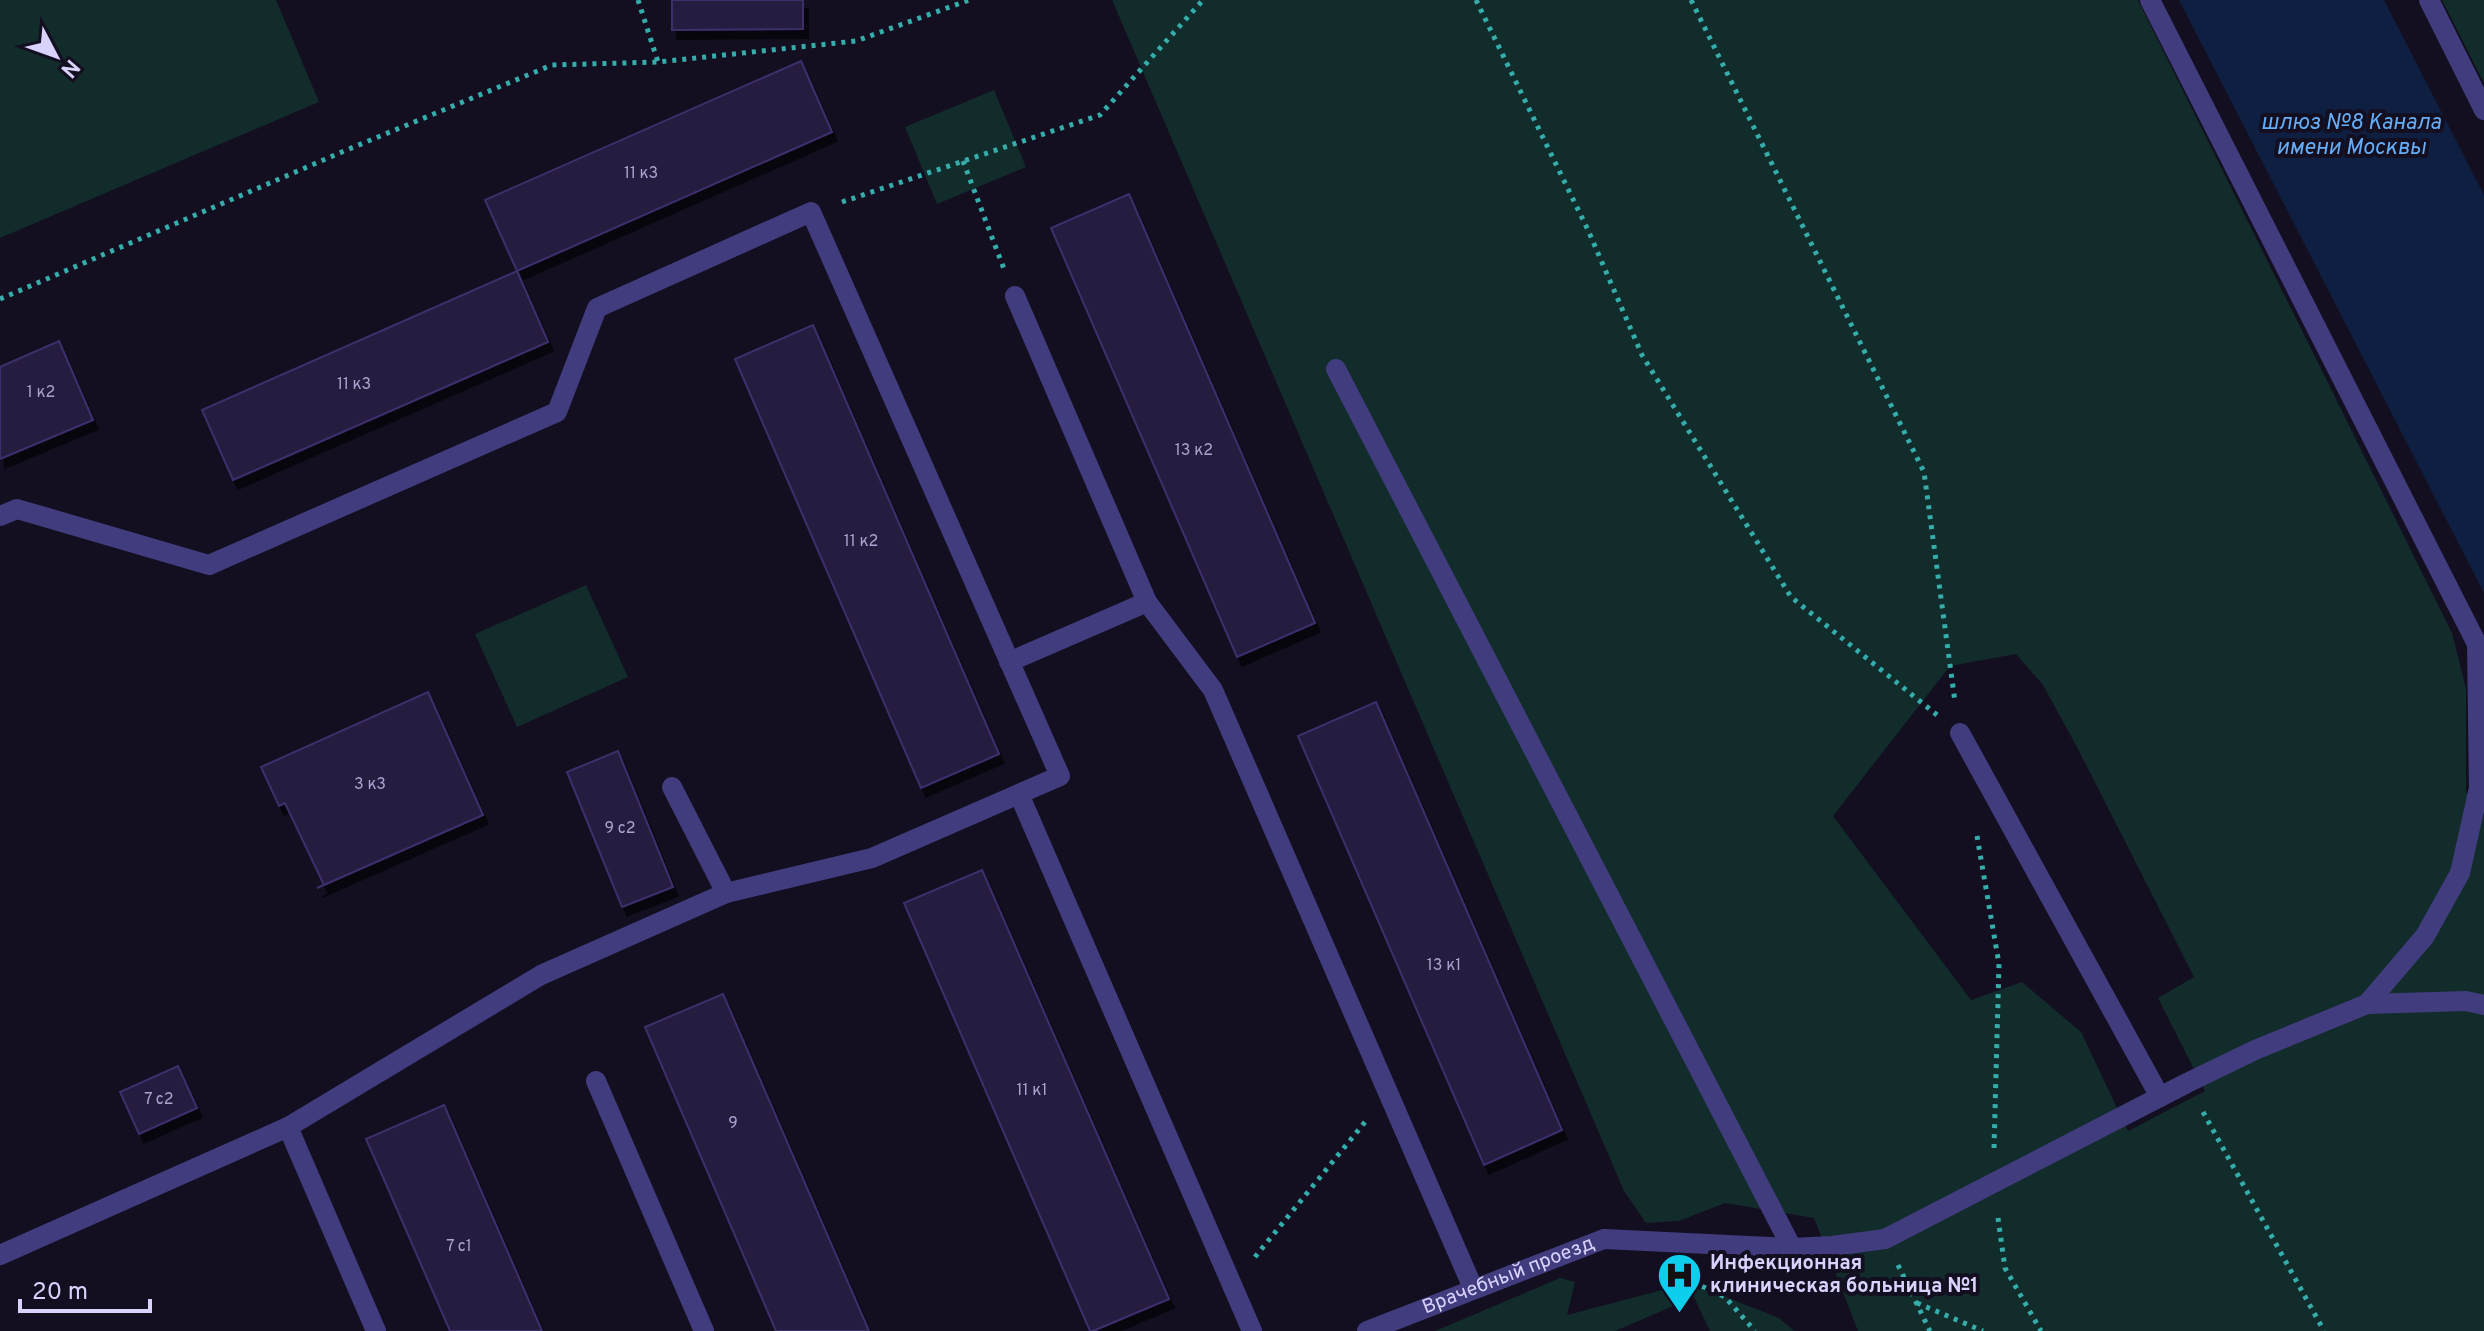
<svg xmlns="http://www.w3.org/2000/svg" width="2484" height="1331" font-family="Overpass,sans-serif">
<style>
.green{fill:#122b2b;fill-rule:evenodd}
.water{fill:#0e1f41}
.building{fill:#251c41;stroke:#3e2f6c;stroke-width:2;filter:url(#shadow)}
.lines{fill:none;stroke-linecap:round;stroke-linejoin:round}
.path{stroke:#35adab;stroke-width:5;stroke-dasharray:4 6;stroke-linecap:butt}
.service{stroke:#413c7e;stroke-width:20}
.minor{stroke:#413c7e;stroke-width:20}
.labels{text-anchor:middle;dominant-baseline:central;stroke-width:8;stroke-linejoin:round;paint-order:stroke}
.number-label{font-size:16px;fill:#aba4ce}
.poi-label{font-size:20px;font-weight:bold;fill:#d8d2fd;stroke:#130f21;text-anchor:start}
.street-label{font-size:20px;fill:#d8d2fd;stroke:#130f21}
.water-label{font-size:22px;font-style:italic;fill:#65aef7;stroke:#130f21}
</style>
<defs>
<filter id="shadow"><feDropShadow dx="5" dy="9" stdDeviation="0" flood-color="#0009"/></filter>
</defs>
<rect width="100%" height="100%" fill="#130f21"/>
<g class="green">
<path d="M0 0H276L319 102 0 238Z"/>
<path d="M1112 0H2138L2452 633 2466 689V793L2484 786V1331H1858L1814 1218 1725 1203 1679 1221 1646 1223 1624 1191ZM2016 654 2043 685 2078 749 2194 977 2158 998 2205 1091 2128 1131 2081 1032 2022 982 1971 1000 1833 816 1950 666Z"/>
<path d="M2442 0H2484V83Z"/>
<path d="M994 90 1026 167 937 204 905 127Z"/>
<path d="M586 585 628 677 517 727 475 634Z"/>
<path d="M1560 1278 1575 1282 1567 1315 1681 1285 1716 1293 1779 1318 1794 1331H1710L1694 1297 1615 1331H1435Z"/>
</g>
<path class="water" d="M2179 0H2384L2484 195V593Z"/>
<g class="building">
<path d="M672 0H803V29L672 30Z"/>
<path d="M801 61 832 132 517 271 485 200Z"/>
<path d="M1129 194 1315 623 1237 657 1051 228Z"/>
<path d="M517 271 548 342 233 480 202 410Z"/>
<path d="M813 325 999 754 921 788 735 359Z"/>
<path d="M59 341 93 420 0 459V367Z"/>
<path d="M428 692 483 815 317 888 324 885 285 803 279 806 261 767Z"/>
<path d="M1376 702 1562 1130 1484 1165 1298 736Z"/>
<path d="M618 751 673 887 622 907 567 772Z"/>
<path d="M982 870 1169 1299 1093 1331H1090L904 903Z"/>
<path d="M723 994 869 1331H776L761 1296 645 1027Z"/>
<path d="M178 1066 197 1108 139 1134 120 1092Z"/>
<path d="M444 1105 542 1331H450L386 1184 366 1139Z"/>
</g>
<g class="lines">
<g class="path">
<path d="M638 0 658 62"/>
<path d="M1476 0 1588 230 1642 355 1791 597 1937 715"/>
<path d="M1691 0 1924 472 1955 702"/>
<path d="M963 161 1004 269"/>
<path d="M842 202 1100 115 1203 0"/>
<path d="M0 299 349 149 552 65 658 62 856 41 969 0"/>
<path d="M1977 836 1999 964 1994 1148"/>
<path d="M2203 1112 2324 1331"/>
<path d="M1998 1218 2005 1268 2041 1331"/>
<path d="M1255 1257 1365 1122"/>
<path d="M1898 1265 1930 1331"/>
<path d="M1684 1278 1725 1297 1755 1331"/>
<path d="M1917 1303 1983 1331"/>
</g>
<g class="service">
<path d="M2150 0 2477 644 2479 788 2460 873 2425 936 2367 1004"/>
<path d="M2429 0 2484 110"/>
<path d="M1015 296 1147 602 1213 690 1473 1288"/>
<path d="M1336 369 1792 1248"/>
<path d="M0 516 17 509 209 565 557 412 597 308 811 212 1060 776 872 858 726 893 541 975 288 1127 0 1255"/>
<path d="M1009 662 1147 602"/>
<path d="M1960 733 2160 1097"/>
<path d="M672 787 726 893"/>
<path d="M1019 794 1252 1331"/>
<path d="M596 1081 704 1331"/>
<path d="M288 1127 376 1331"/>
<path d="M1604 1239 1792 1248 1832 1246 1885 1239 2187 1083 2255 1050 2367 1004 2466 1001 2484 1005"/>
</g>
<path class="minor" id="s1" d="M1367 1331 1604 1239"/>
</g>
<defs>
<symbol id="hospital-pin" viewBox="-11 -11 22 30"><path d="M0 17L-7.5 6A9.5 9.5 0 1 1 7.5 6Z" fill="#0dceed" stroke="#130f21"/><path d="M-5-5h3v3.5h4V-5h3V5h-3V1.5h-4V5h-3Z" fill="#111"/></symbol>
</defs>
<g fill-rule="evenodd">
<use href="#hospital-pin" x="1654" y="1250" width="51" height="69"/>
</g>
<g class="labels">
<g class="number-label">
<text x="641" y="174">11 к3</text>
<text x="354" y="385">11 к3</text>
<text x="41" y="393">1 к2</text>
<text x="1194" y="451">13 к2</text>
<text x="861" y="542">11 к2</text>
<text x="370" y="785">3 к3</text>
<text x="620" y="829">9 с2</text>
<text x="1444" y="966">13 к1</text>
<text x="1032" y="1091">11 к1</text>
<text x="159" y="1100">7 с2</text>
<text x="733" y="1124">9</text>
<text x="459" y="1247">7 с1</text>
</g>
<g class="poi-label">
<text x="1710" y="1264">Инфекционная<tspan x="1710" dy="23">клиническая больница №1</tspan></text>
</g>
<g class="street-label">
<text stroke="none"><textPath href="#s1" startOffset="152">Врачебный проезд</textPath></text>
</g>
<g class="water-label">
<text x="2351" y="123">шлюз №8 Канала<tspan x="2351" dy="25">имени Москвы</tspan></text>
</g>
</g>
<g transform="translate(56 56) rotate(131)" stroke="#130f21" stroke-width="6" paint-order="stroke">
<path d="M0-6L14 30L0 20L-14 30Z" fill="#d8d2fd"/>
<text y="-12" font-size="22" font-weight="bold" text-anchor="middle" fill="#d8d2fd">N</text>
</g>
<path d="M20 1299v12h130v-12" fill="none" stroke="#d8d2fd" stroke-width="4"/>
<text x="32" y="1299" font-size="24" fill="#d8d2fd" stroke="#130f21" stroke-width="6" paint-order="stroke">20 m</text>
</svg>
